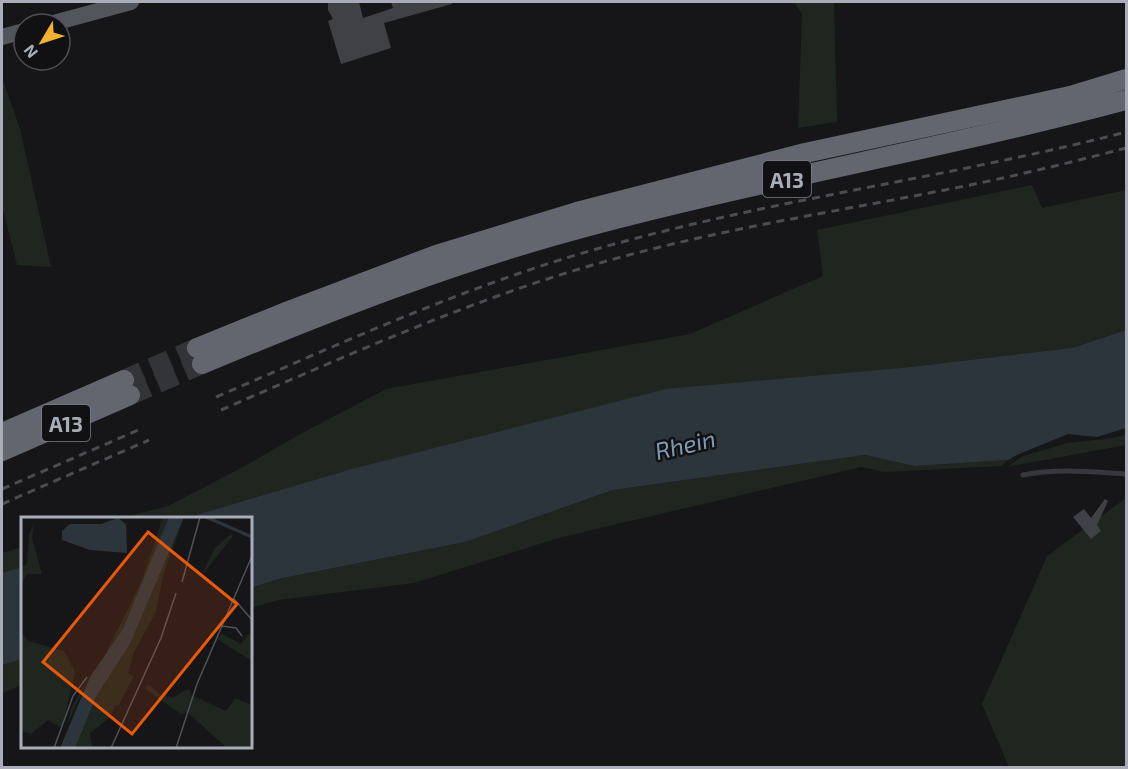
<svg xmlns="http://www.w3.org/2000/svg" width="1128" height="769" font-family="'Exo 2',sans-serif">
<style>
.green{fill:#1e261f}
.water{fill:#2c353c}
.building{fill:#404145}
.lines{fill:none;stroke-linecap:round;stroke-linejoin:round}
.highway-tunnel{stroke:#333438;stroke-width:20;stroke-dasharray:20 10;stroke-linecap:butt}
.lane{stroke:#37383d;stroke-width:5}
.primary{stroke:#53555c;stroke-width:16}
.highway{stroke:#63666e;stroke-width:20}
.rail{stroke:#4a4c52;stroke-width:3;stroke-dasharray:8 6;stroke-linecap:butt}
.labels{text-anchor:middle;dominant-baseline:central;stroke-width:5;stroke-linejoin:round;paint-order:stroke}
.shield{fill:#111113;stroke:#7b7e86;stroke-width:1.5}
.shield-label{font-size:21px;font-weight:bold;fill:#a8adb8}
.water-label{font-size:24px;font-style:italic;fill:#7f9bb3;stroke:#111113}
.inset-river{fill:none;stroke:#2c353c;stroke-width:3}
.inset-road{fill:none;stroke:#505258;stroke-width:1.5}
.view{fill:#e8590c;fill-opacity:0.15;stroke:#e8590c;stroke-width:3}
.inset-edge{fill:none;stroke:#a8adb8;stroke-width:3}
</style>
<rect width="100%" height="100%" fill="#161618"/>
<g class="green">
<path d="M794 2H834L837 122 798 128 802 14Z"/>
<path d="M2 77 20 129 51 267 17 265 2 206Z"/>
<path d="M1032 185 1042 208 1126 190V330L1072 348 901 368 348 470 186 518H122L168 506 241 468 304 432 386 389 690 334 823 276 817 230Z"/>
<path d="M1126 435V445L1007 467 1023 456 1068 443 1105 439Z"/>
<path d="M865 455 916 466 1008 460 1001 466 884 472 861 467 562 537 414 583 278 600 251 608V588L278 579 465 542 613 490Z"/>
<path d="M1126 498V767H1009L982 704 1047 556Z"/>
<path d="M22 547V567L2 573V553Z"/>
<path d="M22 659V685L2 693V665Z"/>
</g>
<g class="water">
<path d="M1126 330V428L1097 437 1068 434 1019 454 1008 460 915 466 865 455 613 490 465 542 278 579 251 588 250 518H186L348 470 666 389 901 368 1072 348Z"/>
<path d="M22 567V659L2 665V573Z"/>
</g>
<g class="building">
<path d="M328 2H359L363 18 393 8 391 2H452V4L384 23 391 48 341 64 328 21 333 19 328 10Z"/>
<path d="M1105 499 1108 501 1097 525 1101 531 1091 539 1073 517 1084 509 1091 518Z"/>
</g>
<g class="lines">
<g class="highway-tunnel">
<path d="M124 380 197 348"/>
<path d="M130 395 202 364"/>
</g>
<path class="lane" d="M1023 475C1057 468 1092 472 1126 474"/>
<g class="primary">
<path d="M50 24 131 2"/>
<path d="M2 37 24 31"/>
</g>
<g class="highway">
<path d="M197 348 286 312 436 255 577 212 805 153 1070 96 1126 79"/>
<path d="M202 364C327 312 454 262 585 227 764 179 947 148 1126 100"/>
<path d="M2 433 124 380"/>
<path d="M2 451 130 395"/>
</g>
<g class="rail">
<path d="M216 397C349 340 481 279 622 242 788 197 960 175 1126 132"/>
<path d="M221 410C353 353 485 293 625 256 737 226 851 209 965 186 1019 175 1073 162 1126 148"/>
<path d="M2 489 143 428"/>
<path d="M2 504 149 440"/>
</g>
</g>
<g class="labels">
<g class="shield">
<rect x="763" y="161" width="48" height="36" rx="4.5"/>
<rect x="42" y="405" width="48" height="36" rx="4.5"/>
</g>
<g class="shield-label">
<text x="787" y="179">A13</text>
<text x="66" y="423">A13</text>
</g>
<g class="water-label">
<text transform="translate(685 444) rotate(-13)">Rhein</text>
</g>
</g>
<g transform="translate(21 517)">
<rect width="231" height="231" fill="#161618"/>
<path d="M142 0H148L140 23 102 112 83 144 68 160 47 206 50 192 68 159 82 142 121 63ZM163 0 142 59 135 95 113 135 107 156 113 159 98 188H95L87 202 69 216 71 231H54L76 178 109 127ZM13 5 11 21 21 57H6L0 68V51L6 47 8 18ZM210 17 212 19 180 59 194 31ZM0 115 7 124 43 134 54 155 41 211 27 203 10 217 0 214ZM201 117 220 127 226 118 231 117V144L196 122ZM127 167 140 178 152 180 168 172 170 178 205 194 214 181 231 188V231H206L167 196 160 197 124 172Z" fill="#1e261f"/>
<path d="M148 0H163L109 127 76 178 54 231H39L69 160 102 112ZM97 1 105 7 106 36 69 33 41 23V14L49 7H80Z" fill="#2c353c"/>
<path class="inset-river" d="M185 0 231 20"/>
<path class="inset-road" d="M161 65 179 0M213 82 231 103M201 109 215 111 221 119M33 231 52 179 66 160M90 231 140 121 155 76M155 231 176 167 231 39"/>
<path class="view" d="M127 15 216 87 111 217 22 145Z"/>
<rect width="231" height="231" class="inset-edge"/>
</g>
<rect width="1128" height="769" fill="none" stroke="#a8adb8" stroke-width="6"/>
<g transform="translate(42 42) rotate(231)"><circle r="28" fill="#111113" stroke="#4d4f55" stroke-width="1.5"/>
<path d="M0-4.5L10 22L0 15L-10 22Z" fill="#f2b134"/>
<text y="-9" font-size="16" font-weight="bold" text-anchor="middle" fill="#a8adb8">N</text>
</g>
</svg>
